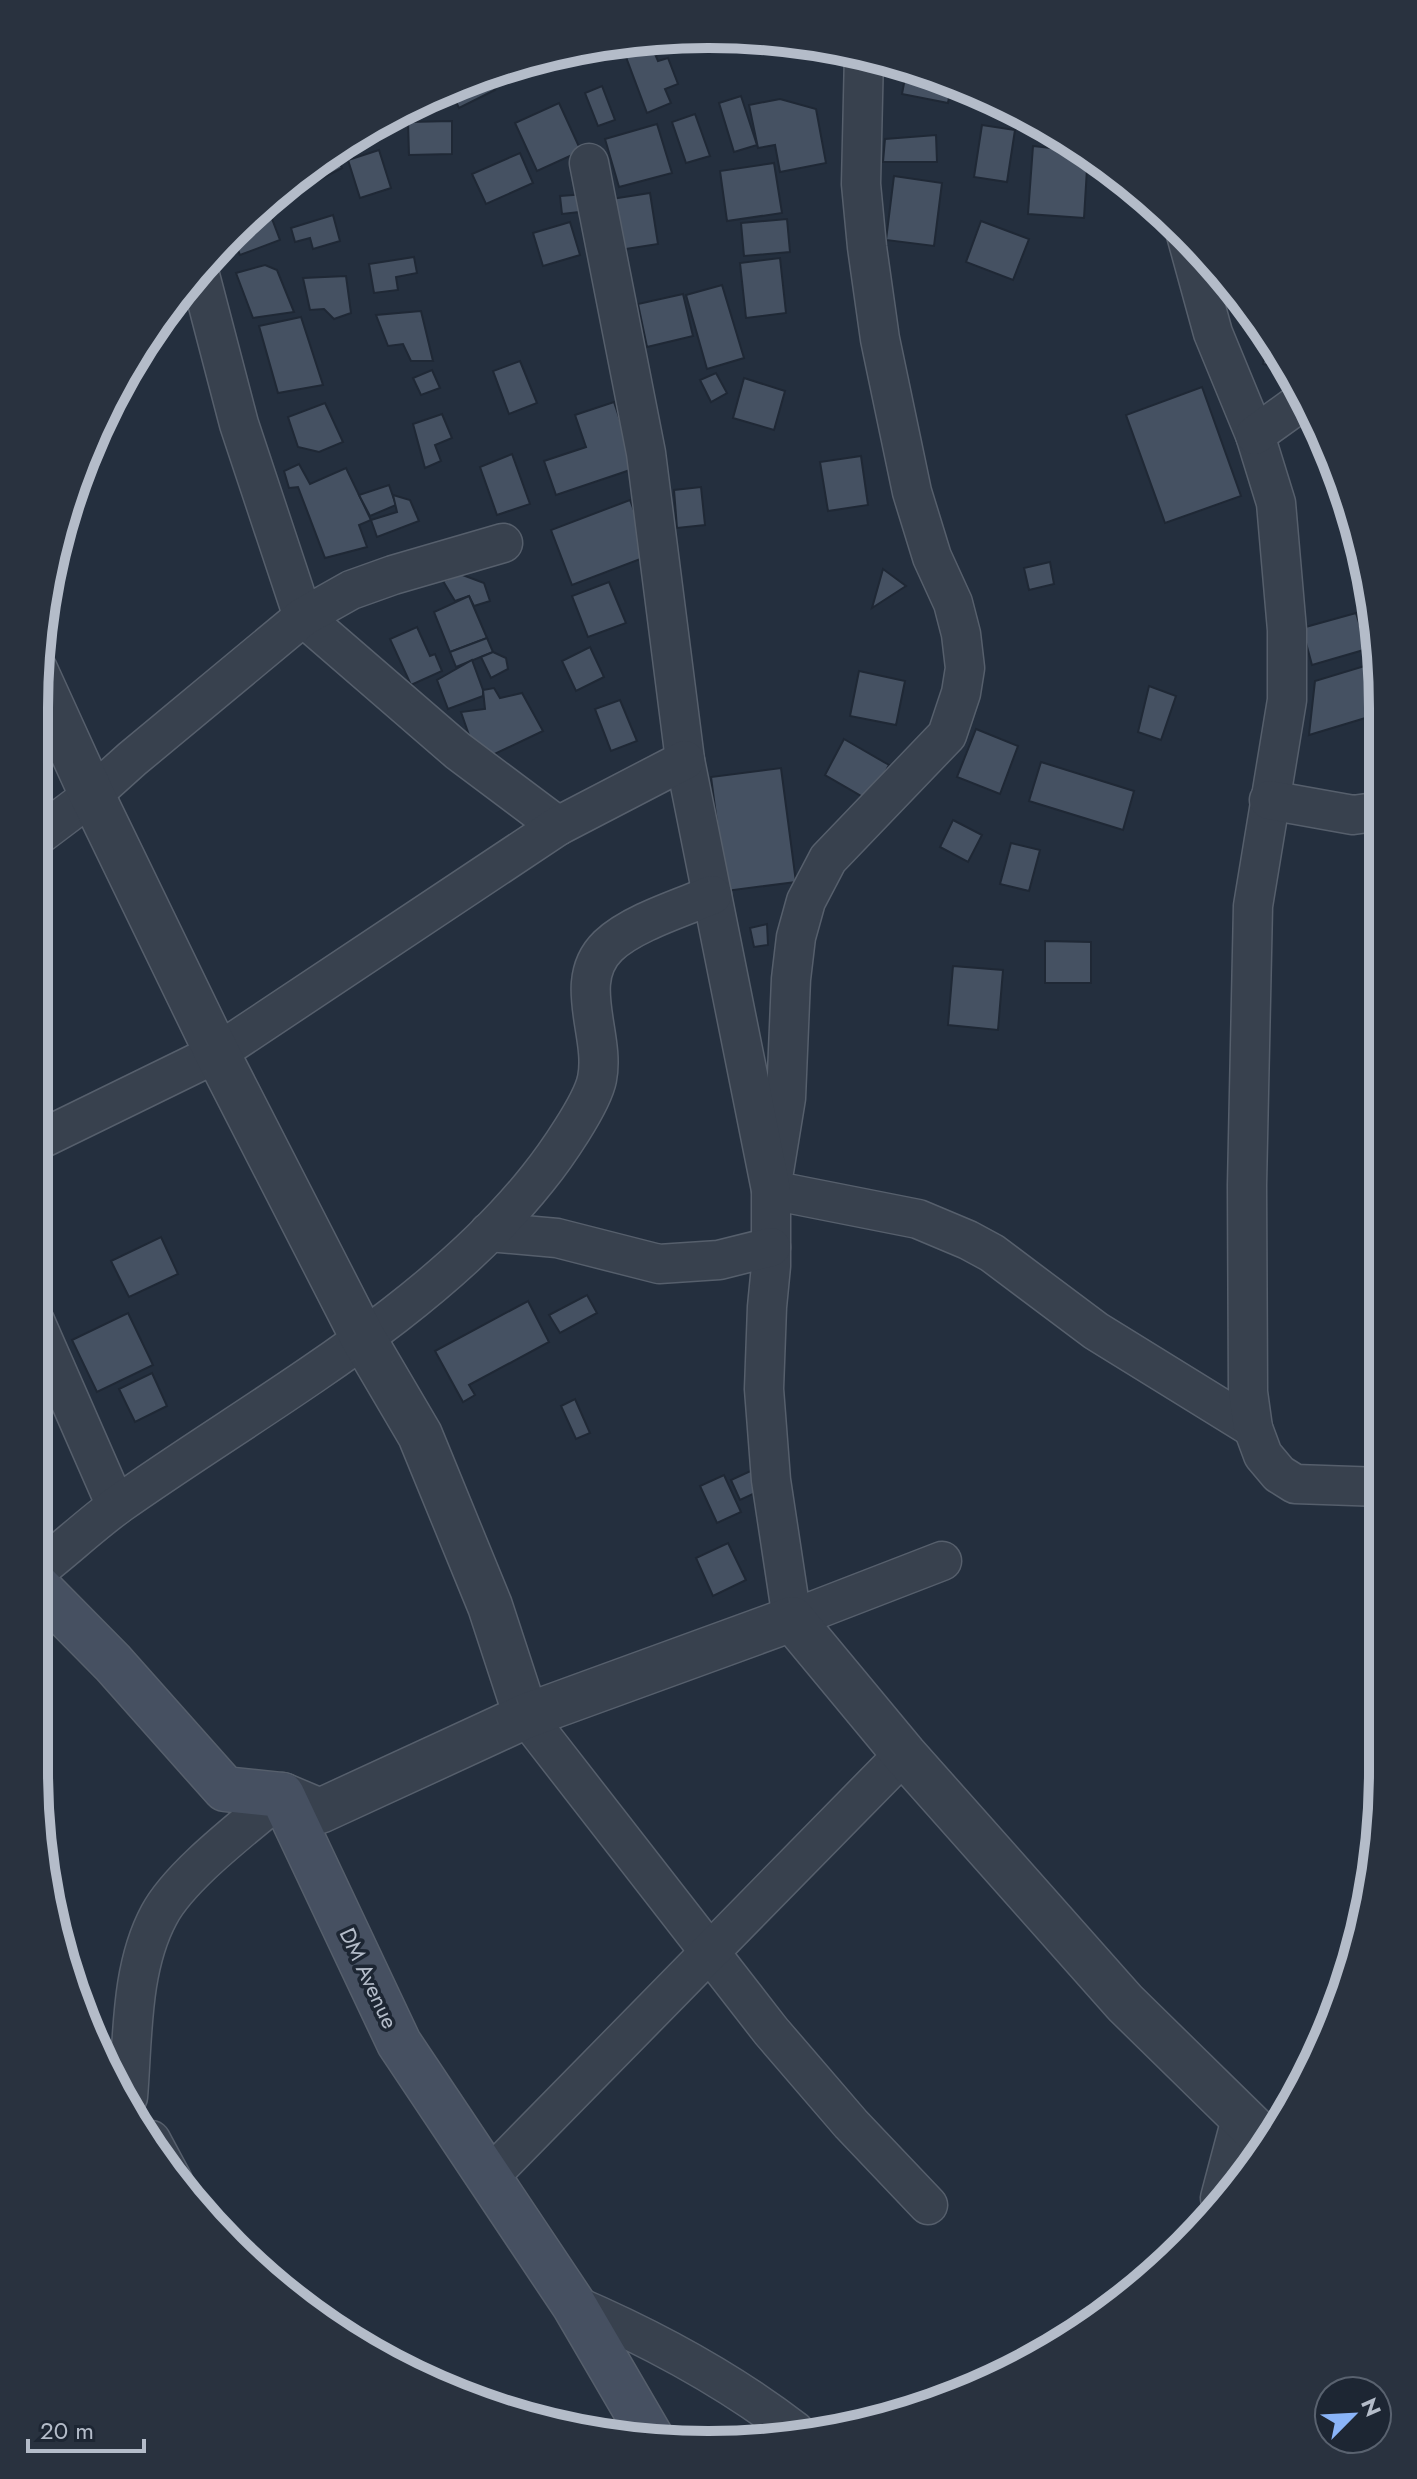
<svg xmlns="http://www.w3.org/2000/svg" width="1417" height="2479" font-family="Jost,sans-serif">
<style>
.building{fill:#455162;stroke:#1f2835;stroke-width:2}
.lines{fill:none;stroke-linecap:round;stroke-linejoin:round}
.minor-casing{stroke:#565f6c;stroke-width:41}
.tertiary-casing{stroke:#565f6c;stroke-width:47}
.secondary-casing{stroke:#565f6c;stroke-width:47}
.minor{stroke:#38414e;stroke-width:38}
.tertiary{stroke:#38414e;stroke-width:44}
.secondary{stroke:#465061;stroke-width:44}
.labels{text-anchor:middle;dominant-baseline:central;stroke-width:7;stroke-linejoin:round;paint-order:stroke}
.street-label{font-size:22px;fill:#b4bcc9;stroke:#1d2633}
.rim{fill:none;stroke:#b4bcc9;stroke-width:10}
</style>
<rect width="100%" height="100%" fill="#242f3e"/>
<g class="building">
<path d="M652 47 658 61 668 58 678 84 665 89 671 103 647 113 626 57Z"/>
<path d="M525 63 527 67 503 82 497 71Z"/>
<path d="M907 67 952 81 948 103 902 94Z"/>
<path d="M487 74 495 90 459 108 448 86Z"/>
<path d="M602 86 615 120 598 126 585 93Z"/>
<path d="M741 96 757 145 734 152 719 103Z"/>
<path d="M780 99 816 109 826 163 780 172 775 145 758 148 749 105Z"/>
<path d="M559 103 581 151 537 171 515 123Z"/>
<path d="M695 114 710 156 686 163 672 122Z"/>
<path d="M452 121V154L409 155 408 122Z"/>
<path d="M657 124 672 173 619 187 605 139Z"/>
<path d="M982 125 1015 130 1007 182 974 177Z"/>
<path d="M936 135 937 162H883L885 139Z"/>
<path d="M1033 146 1088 152 1084 218 1028 214Z"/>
<path d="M333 148 342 168 283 199 280 192Z"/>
<path d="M379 150 391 188 360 198 348 160Z"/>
<path d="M520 153 533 183 486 204 472 174Z"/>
<path d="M774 163 782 213 727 221 720 171Z"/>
<path d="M894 176 942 183 934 246 886 240Z"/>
<path d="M650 193 658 244 613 251 605 200Z"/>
<path d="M586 194 588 211 562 214 560 196Z"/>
<path d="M266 203 280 240 240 255 231 232Z"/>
<path d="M333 215 340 241 313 249 310 238 295 242 291 228Z"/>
<path d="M787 219 790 252 744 256 741 223Z"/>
<path d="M981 221 1029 239 1013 280 966 262Z"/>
<path d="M570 222 580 255 543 266 533 233Z"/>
<path d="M414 257 417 273 396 277 398 290 374 293 369 264Z"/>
<path d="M780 258 786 313 746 318 740 263Z"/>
<path d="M265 265 277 270 294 312 253 318 236 273Z"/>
<path d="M346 276 351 313 334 319 324 309 310 310 303 278Z"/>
<path d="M722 285 744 358 707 369 686 295Z"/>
<path d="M683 294 693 336 647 347 638 304Z"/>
<path d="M421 311 433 361H411L403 344 388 346 376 315Z"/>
<path d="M301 317 323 385 278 393 259 326Z"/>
<path d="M1268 339 1292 370 1263 364Z"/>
<path d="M520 361 537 403 509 414 493 371Z"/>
<path d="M432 370 440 388 421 395 413 378Z"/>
<path d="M716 373 727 393 711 402 700 380Z"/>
<path d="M744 378 785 391 774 430 733 418Z"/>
<path d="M1202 387 1241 496 1165 523 1126 415Z"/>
<path d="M614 402 636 468 556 495 544 461 586 447 575 415Z"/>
<path d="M325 403 343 442 319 452 298 447 288 417Z"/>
<path d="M442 414 452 438 435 445 441 461 425 468 413 424Z"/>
<path d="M512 454 530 504 497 515 480 467Z"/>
<path d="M861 456 868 505 828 511 820 462Z"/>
<path d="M299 464 310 484 346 468 371 520 359 525 367 547 325 558 298 487 289 488 284 471Z"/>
<path d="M389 485 396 505 370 516 359 495Z"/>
<path d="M701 487 705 525 677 528 674 490Z"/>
<path d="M393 495 410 500 419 521 377 537 371 520 397 512Z"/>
<path d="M630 500 651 555 572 585 551 530Z"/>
<path d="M1050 562 1054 584 1029 590 1024 568Z"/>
<path d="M883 569 906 586 872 608Z"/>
<path d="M460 574 484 583 490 601 474 606 469 596 455 601 443 581Z"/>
<path d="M609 582 626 623 588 637 572 596Z"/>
<path d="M469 596 487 638 450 652 434 612Z"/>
<path d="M1356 613 1367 649 1312 665 1302 628Z"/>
<path d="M417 627 430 656 435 654 442 671 411 685 390 639Z"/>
<path d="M487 638 493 652 456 667 450 652Z"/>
<path d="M590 647 604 677 576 691 562 661Z"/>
<path d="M493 652 506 658 508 669 491 678 481 657Z"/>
<path d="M472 660 483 690V696L448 709 437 680Z"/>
<path d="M1381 661 1382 713 1309 735 1315 681Z"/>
<path d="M859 671 905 681 896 725 850 716Z"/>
<path d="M1149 686 1176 696 1161 740 1138 732Z"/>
<path d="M494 688 500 698 522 693 543 731 484 759 470 738 461 712 485 709 483 690Z"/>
<path d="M620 700 637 741 611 751 595 709Z"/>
<path d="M976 729 1018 746 1000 794 957 777Z"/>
<path d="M844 739 889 765 870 801 825 775Z"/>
<path d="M1041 762 1134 791 1123 830 1029 801Z"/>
<path d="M781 768 796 882 726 891 711 777Z"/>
<path d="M953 820 982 835 968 862 940 847Z"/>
<path d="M1011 843 1040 850 1029 891 1000 884Z"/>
<path d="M767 924 768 945 754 947 750 928Z"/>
<path d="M1045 941 1091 942V983H1045Z"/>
<path d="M953 966 1003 970 998 1030 948 1025Z"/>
<path d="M161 1237 178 1274 129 1297 111 1261Z"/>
<path d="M587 1295 597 1313 560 1333 549 1315Z"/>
<path d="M528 1301 549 1342 469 1385 475 1395 463 1402 435 1351Z"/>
<path d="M128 1313 153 1365 97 1392 72 1340Z"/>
<path d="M152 1373 167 1406 135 1422 119 1389Z"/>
<path d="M575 1399 590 1433 576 1439 561 1406Z"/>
<path d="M757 1468 766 1488 740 1500 731 1480Z"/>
<path d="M724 1475 741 1512 717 1523 700 1486Z"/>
<path d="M728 1543 746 1580 713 1596 696 1558Z"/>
</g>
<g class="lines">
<defs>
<g id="minor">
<path d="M864 54 861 184 867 247 880 339 912 492 932 557 953 603 961 634 965 668 961 693 947 735 828 859 806 901 796 937 791 979 786 1098 771 1190 918 1219 968 1240 992 1253 1096 1331 1253 1428"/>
<path d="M589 163 646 453 685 760 771 1190V1266L767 1307 764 1389 771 1480 792 1619 942 1561"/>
<path d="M1185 231 1213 333 1255 435 1276 503 1287 630V700L1253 906 1247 1185 1248 1392 1253 1428 1263 1455 1279 1474 1295 1484 1382 1487"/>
<path d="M199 271 239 424 303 617 458 751 558 826"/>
<path d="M1255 435 1305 399"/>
<path d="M1269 800 1353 815 1382 811"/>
<path d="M35 838 92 795 132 759 303 617 351 590 393 575 503 543"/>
<path d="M35 1142 217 1053 558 826 685 760"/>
<path d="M489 1232 557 1238 659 1264 719 1260 771 1247"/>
<path d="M35 1321 116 1506"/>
<path d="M34 1573C63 1551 90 1525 119 1504 259 1405 431 1313 538 1178 555 1157 592 1104 597 1079 606 1035 571 982 608 946 632 923 681 908 712 895"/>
<path d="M526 1716 771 2031 851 2124 928 2205"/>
<path d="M128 2097C133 2038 130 1969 159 1915 180 1875 246 1826 282 1795"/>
<path d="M151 2140 173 2181"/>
<path d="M488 2178 904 1754"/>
<path d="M1220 2198 1242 2115"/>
<path d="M574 2305C653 2339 726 2378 795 2431"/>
</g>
<g id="tertiary">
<path d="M35 670 92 795 217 1053 363 1338 420 1435 490 1606 526 1716"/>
<path d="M282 1795 320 1811 526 1716 792 1619 904 1754 1125 2003 1270 2145"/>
</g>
<path id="secondary" d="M34 1583 113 1663 225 1789 282 1795 399 2043 574 2305 651 2437"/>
</defs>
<use href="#minor" class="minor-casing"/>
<use href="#tertiary" class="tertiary-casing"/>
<use href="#secondary" class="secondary-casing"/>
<use href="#minor" class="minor"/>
<use href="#tertiary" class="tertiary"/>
<use href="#secondary" class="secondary"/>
</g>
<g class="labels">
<g class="street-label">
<text transform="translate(369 1978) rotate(65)">DM Avenue</text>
</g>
</g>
<path d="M0 0H1417V2479H0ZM708 48H709A660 660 0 0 1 1369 708V1771A660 660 0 0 1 709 2431H708A660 660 0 0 1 48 1771V708A660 660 0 0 1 708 48Z" fill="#29323f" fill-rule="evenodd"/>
<path class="rim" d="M708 48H709A660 660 0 0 1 1369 708V1771A660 660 0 0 1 709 2431H708A660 660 0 0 1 48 1771V708A660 660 0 0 1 708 48Z"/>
<g transform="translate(1353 2415) rotate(66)"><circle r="38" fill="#1d2633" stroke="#59626f" stroke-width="2"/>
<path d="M0-6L14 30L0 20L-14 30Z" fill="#8ab4f8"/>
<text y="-12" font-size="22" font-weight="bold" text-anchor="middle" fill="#b4bcc9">N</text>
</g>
<path d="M28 2439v12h116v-12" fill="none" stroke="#b4bcc9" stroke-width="4"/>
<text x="40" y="2439" font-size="24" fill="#b4bcc9" stroke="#1d2633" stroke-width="6" paint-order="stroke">20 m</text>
</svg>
